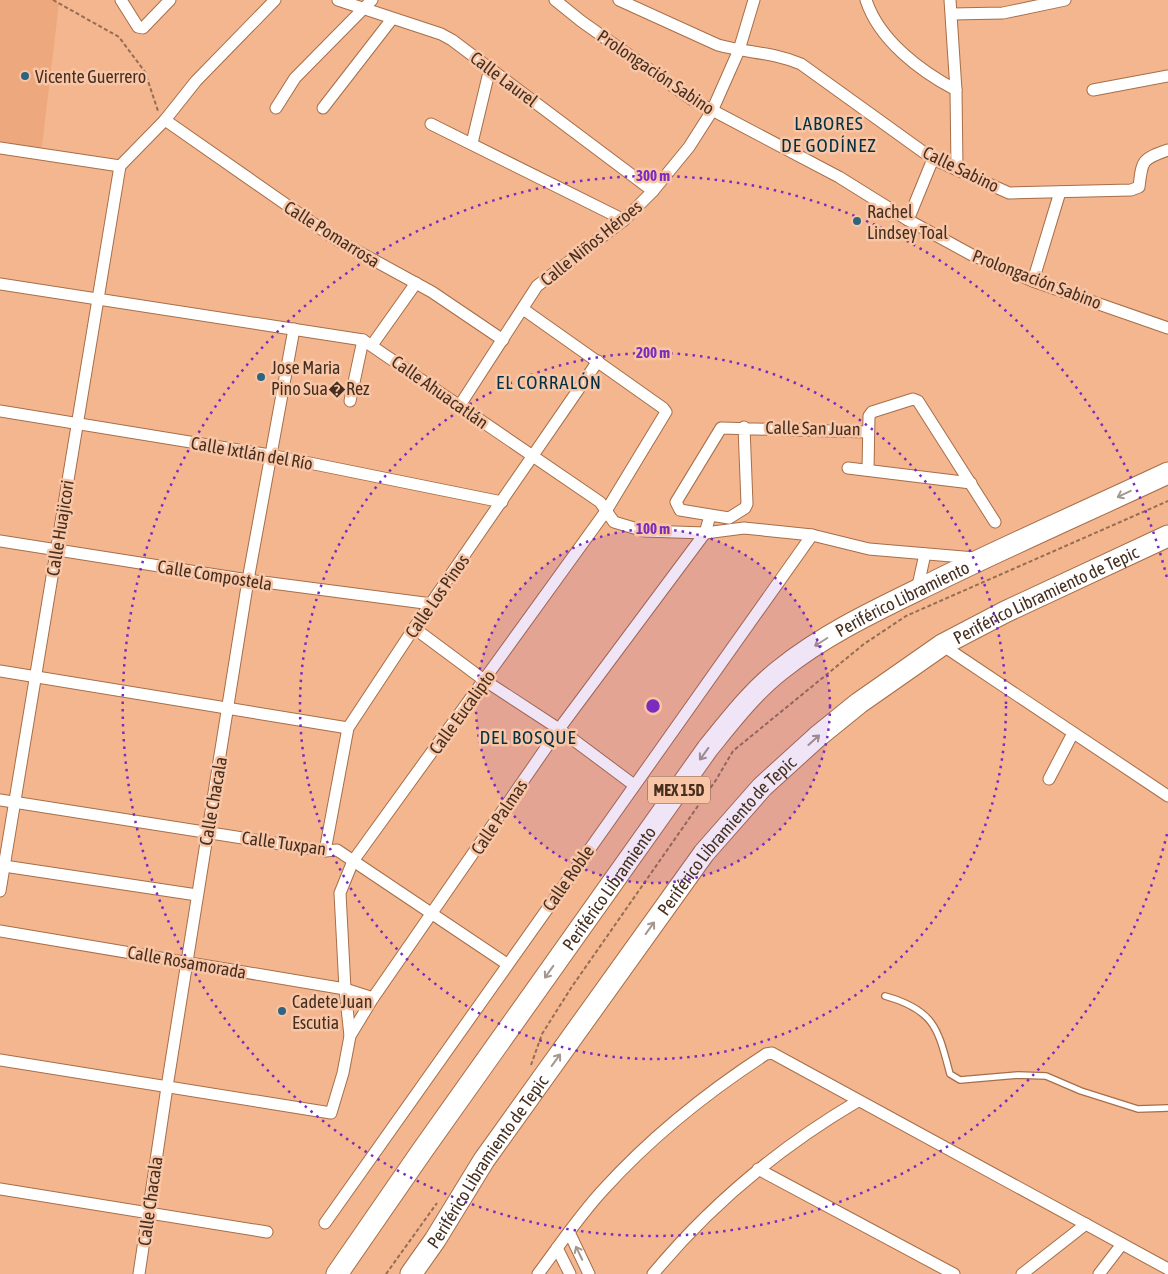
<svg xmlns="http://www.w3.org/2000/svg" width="1168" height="1274" font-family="'Asap Condensed',sans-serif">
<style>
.built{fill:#eda97d}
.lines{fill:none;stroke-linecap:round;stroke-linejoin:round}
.lane-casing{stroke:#a76e48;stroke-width:8}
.street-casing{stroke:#a76e48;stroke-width:13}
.highway-casing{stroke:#a76e48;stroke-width:23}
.path{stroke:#966d52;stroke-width:2;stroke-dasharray:4 2.5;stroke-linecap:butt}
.lane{stroke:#fff;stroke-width:5.5}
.street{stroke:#fff;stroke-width:11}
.highway{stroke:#fff;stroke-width:21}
.oneway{stroke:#a3978f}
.ring{fill:none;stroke:#7b2cbf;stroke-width:2.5;stroke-dasharray:2.5 5}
.poi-dot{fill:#2e647f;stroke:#f8c6a6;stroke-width:2}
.labels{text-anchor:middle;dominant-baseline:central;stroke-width:5;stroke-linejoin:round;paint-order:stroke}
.shield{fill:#f8c6a6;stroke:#7c5c48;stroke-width:1}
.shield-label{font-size:16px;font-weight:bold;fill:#472f1f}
.street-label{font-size:18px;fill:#472f1f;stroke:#f8c6a6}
.poi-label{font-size:18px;fill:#472f1f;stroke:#f8c6a6;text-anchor:start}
.neighbourhood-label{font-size:19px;letter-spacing:1px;fill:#023145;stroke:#f8c6a6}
.centre{fill:#7b2cbf;stroke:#f8c6a6;stroke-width:2.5}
.ring-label{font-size:15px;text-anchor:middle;font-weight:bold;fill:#7b2cbf;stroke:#f8c6a6;stroke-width:5;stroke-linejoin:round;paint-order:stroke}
</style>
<rect width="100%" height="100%" fill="#f3b68e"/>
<path class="built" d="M0 0H53L59 3 41 154 0 148Z"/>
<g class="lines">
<defs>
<path id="lane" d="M885 996C935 1010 938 1029 950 1074L960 1080 1018 1075 1046 1076 1081 1091 1138 1109 1168 1108"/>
<g id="street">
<path d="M121 0 138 27 143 28 170 0"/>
<path d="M338 0 441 34 452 40 653 191"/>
<path d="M555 0 581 21 691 99 839 177 908 220 972 255 1033 281 1168 328"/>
<path d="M619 0 718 45C747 53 773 52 801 64L933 159 1009 193 1131 190 1139 187C1142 160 1142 159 1168 150"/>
<path d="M866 0C879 40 920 71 956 90"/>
<path d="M950 0 956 90 957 169"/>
<path d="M952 14 1003 13 1065 0"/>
<path d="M1093 90 1168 76"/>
<path d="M276 108 295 78 372 0"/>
<path d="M323 108 392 19"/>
<path d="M165 120 337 240 432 292 503 340"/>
<path d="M431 124 624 220"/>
<path d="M472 143 490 68"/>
<path d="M0 148 120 166"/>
<path d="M120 166 165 120 196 81 275 0"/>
<path d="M908 220 933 159"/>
<path d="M1033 281 1060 192"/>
<path d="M0 284 363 340 600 502 614 522 644 531 705 533 744 528 812 535 869 549 975 558"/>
<path d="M372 345 416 283"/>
<path d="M350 401 363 340"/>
<path d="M460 405 537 286 624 220 653 191 689 147 712 111 739 50 754 0"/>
<path d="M0 411 270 455 502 502"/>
<path d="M744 427 747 504 745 508 729 518 680 510 676 502 721 428 868 432"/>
<path d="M848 468 971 483"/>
<path d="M868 470 869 416 872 412 913 399 918 401 995 522"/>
<path d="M0 541 248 580 432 604"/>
<path d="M917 590 925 554"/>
<path d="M414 628 484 680 559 729 634 785"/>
<path d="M942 645 1168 796"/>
<path d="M0 671 348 728"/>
<path d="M1049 779 1073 733"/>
<path d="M0 800 325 851 337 850 507 964"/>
<path d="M325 851 348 728 414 628 598 361"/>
<path d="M4 866 197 895"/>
<path d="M0 891 120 166"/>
<path d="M0 931 345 989 373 998"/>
<path d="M350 1036 345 989 340 893 353 861 606 511 666 412 663 408 523 309"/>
<path d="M0 1060 331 1113 343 1073 350 1036 373 998 559 729 705 533 710 516"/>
<path d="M758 1169 954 1274"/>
<path d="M0 1189 267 1232"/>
<path d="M325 1223 812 535"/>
<path d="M569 1232 589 1274"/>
<path d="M557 1248 570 1274"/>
<path d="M139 1274 167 1087 248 580 294 329"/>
<path d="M538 1274C559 1246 579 1216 603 1190 651 1137 706 1093 766 1054L772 1053 1168 1269"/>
<path d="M653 1274C712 1203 778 1148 858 1101"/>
<path d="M1022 1274 1086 1224"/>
<path d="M1099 1274 1122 1244"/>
</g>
<g id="highway">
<path id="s1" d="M337 1274 422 1151 708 748C730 721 752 692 780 670 827 632 883 607 938 580 1014 543 1091 509 1168 473"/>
<path id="s2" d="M411 1274 435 1240 484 1160 704 853 762 787 817 737 859 703 942 645 1005 612 1168 536"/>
</g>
</defs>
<use href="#lane" class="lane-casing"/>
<use href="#street" class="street-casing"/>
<use href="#highway" class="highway-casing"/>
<g class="path">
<path d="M53 0 119 37 145 72 158 111"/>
<path d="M531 1065 542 1034 571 988 716 780 733 751 864 644 906 616 1168 501"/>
<path d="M386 1274 437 1203"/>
</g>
<use href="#lane" class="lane"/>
<use href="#street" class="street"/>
<use href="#highway" class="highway"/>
</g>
<defs><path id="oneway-shaft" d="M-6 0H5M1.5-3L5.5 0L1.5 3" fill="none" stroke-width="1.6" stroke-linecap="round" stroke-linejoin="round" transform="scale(1.25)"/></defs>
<g class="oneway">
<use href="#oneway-shaft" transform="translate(1124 494) rotate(155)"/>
<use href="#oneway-shaft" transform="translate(821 642) rotate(148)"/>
<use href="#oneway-shaft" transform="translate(814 740) rotate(-42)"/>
<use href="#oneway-shaft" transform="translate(704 754) rotate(126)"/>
<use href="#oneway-shaft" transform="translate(650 928) rotate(-54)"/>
<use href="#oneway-shaft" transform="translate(549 972) rotate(125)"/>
<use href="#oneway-shaft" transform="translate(556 1060) rotate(-54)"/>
<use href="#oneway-shaft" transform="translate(579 1253) rotate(-116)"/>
</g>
<circle cx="653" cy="706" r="177" fill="#7b2cbf" fill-opacity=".12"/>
<g class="ring">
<circle cx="653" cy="706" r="177"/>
<circle cx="653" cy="706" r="353"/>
<path d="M1167 834A530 530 0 1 1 1167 578"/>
</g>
<g class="poi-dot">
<circle cx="25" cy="76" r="5"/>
<circle cx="857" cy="221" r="5"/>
<circle cx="261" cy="377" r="5"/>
<circle cx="282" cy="1011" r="5"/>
</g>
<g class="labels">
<rect class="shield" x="648" y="776.5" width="62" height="27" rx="4"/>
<g class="shield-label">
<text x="679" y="790">MEX 15D</text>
</g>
<g class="street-label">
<text transform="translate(656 72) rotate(34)">Prolongación Sabino</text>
<text transform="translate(504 79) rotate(37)">Calle Laurel</text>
<text transform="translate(961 169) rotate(26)">Calle Sabino</text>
<text transform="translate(332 234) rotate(32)">Calle Pomarrosa</text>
<text transform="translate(591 243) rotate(-39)">Calle Niños Héroes</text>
<text transform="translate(1037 279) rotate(21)">Prolongación Sabino</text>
<text transform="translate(440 392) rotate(35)">Calle Ahuacatlán</text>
<text transform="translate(813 428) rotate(1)">Calle San Juan</text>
<text transform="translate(252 453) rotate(10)">Calle Ixtlán del Río</text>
<text transform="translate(60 528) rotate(-81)">Calle Huajicori</text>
<text transform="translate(215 575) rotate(9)">Calle Compostela</text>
<text stroke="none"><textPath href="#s2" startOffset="946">Periférico Libramiento de Tepic</textPath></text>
<text transform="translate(437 596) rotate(-55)">Calle Los Pinos</text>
<text stroke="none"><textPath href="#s1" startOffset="892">Periférico Libramiento</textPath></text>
<text transform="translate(462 712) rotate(-54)">Calle Eucalipto</text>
<text transform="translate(213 801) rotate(-80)">Calle Chacala</text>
<text transform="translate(499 817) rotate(-56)">Calle Palmas</text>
<text stroke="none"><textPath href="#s2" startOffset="541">Periférico Libramiento de Tepic</textPath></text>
<text transform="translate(284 843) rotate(8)">Calle Tuxpan</text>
<text transform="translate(568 878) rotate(-55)">Calle Roble</text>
<text stroke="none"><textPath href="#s1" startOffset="472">Periférico Libramiento</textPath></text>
<text transform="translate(187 962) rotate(10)">Calle Rosamorada</text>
<text stroke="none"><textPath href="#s2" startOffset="136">Periférico Libramiento de Tepic</textPath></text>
<text transform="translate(150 1201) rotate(-82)">Calle Chacala</text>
</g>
<g class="poi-label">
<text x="35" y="76">Vicente Guerrero</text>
<text x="867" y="211">Rachel<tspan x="867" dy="21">Lindsey Toal</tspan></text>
<text x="271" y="367">Jose Maria<tspan x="271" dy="21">Pino Sua�Rez</tspan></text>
<text x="292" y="1001">Cadete Juan<tspan x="292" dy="21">Escutia</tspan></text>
</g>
<g class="neighbourhood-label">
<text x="829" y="123">LABORES<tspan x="829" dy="22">DE GODÍNEZ</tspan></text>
<text x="549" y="382">EL CORRALÓN</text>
<text x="528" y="737">DEL BOSQUE</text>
</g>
</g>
<circle cx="653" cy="706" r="8" class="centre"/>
<g class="ring-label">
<text x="653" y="181">300 m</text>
<text x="653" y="358">200 m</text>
<text x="653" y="534">100 m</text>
</g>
</svg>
